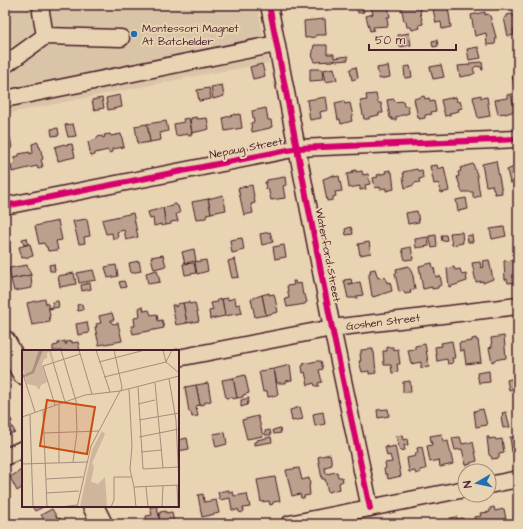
<svg xmlns="http://www.w3.org/2000/svg" width="523" height="529" font-family="'Architects Daughter',sans-serif">
<style>
.built{fill:#dac4a7}
.building{fill:#bba18d;stroke:#4a1f2b}
.lines{fill:none;stroke-linecap:round;stroke-linejoin:round}
.minor-casing{stroke:#4a1f2b;stroke-width:19}
.major-casing{stroke:#4a1f2b;stroke-width:23}
.minor{stroke:#e8d3b2;stroke-width:16}
.major{stroke:#e8d3b2;stroke-width:20}
.cycleway-casing{stroke:#e8d3b2;stroke-width:8}
.cycleway{stroke:#d6006c;stroke-width:6}
.poi-dot{fill:#1f6fb2;stroke:#e8d3b2;stroke-width:1.5}
.labels{text-anchor:middle;dominant-baseline:central;stroke-width:4;stroke-linejoin:round;paint-order:stroke}
.poi-label{font-size:11px;fill:#4a1f2b;stroke:#e8d3b2;text-anchor:start}
.street-label{font-size:11px;fill:#4a1f2b;stroke:#e8d3b2}
.inset-road{fill:none;stroke:#a98b7c;stroke-width:1}
.view{fill:#c84d12;fill-opacity:0.15;stroke:#c84d12;stroke-width:2}
.inset-edge{fill:none;stroke:#4a1f2b;stroke-width:2}
</style>
<rect width="100%" height="100%" fill="#e8d3b2"/>
<filter id="ink" filterUnits="userSpaceOnUse"><feTurbulence type="fractalNoise" baseFrequency=".025" numOctaves="2"/><feDisplacementMap in="SourceGraphic" scale="8" xChannelSelector="R" yChannelSelector="G"/><feConvolveMatrix kernelMatrix="1 2 1 2 8 2 1 2 1" color-interpolation-filters="sRGB"/></filter>
<g filter="url(#ink)">
<path class="built" d="M5 5H257L269 63 195 76 5 114Z"/>
<g class="building">
<path d="M356 5H362L364 12 358 13Z"/>
<path d="M370 5H388L390 17H387L388 26 373 27 374 30 370 31 366 16 373 14 371 7H370Z"/>
<path d="M401 5H419V7L420 6 421 11 420 12 423 24 419 25 420 28 412 30 411 27H407L406 21H404Z"/>
<path d="M448 7 451 27 442 29 441 22 436 23 433 9Z"/>
<path d="M485 12V15L488 14 490 16 496 37 495 44 487 45 486 33 475 36 471 15Z"/>
<path d="M512 14 513 16 516 15 518 17V28L513 29 514 35 508 36 504 18 507 17V15Z"/>
<path d="M325 19 326 35H316V37L305 38 304 21Z"/>
<path d="M409 33 411 45 400 47 398 35Z"/>
<path d="M437 40 438 46 433 47 432 41Z"/>
<path d="M314 45H327V54H334V58L348 56V60L336 61V60L333 61 314 62V58H312Z"/>
<path d="M478 47 481 58 469 60 467 49Z"/>
<path d="M517 47H518V59H515L513 50 518 49Z"/>
<path d="M482 62 483 70H482L481 67 476 66 473 69 475 73 471 75 460 77 458 66 470 65V63Z"/>
<path d="M262 64 265 76 253 79 250 67Z"/>
<path d="M441 65 444 77 433 79 430 67Z"/>
<path d="M388 66 390 77 379 79 377 68Z"/>
<path d="M410 66 412 77 405 78 404 67Z"/>
<path d="M356 67 358 78 352 80 350 69Z"/>
<path d="M334 68 337 80 325 82 323 70Z"/>
<path d="M310 69H322L323 80 310 81Z"/>
<path d="M518 74V85H514L512 75Z"/>
<path d="M222 85 224 96 213 99 211 87Z"/>
<path d="M209 88 211 99 199 101 197 90Z"/>
<path d="M376 94 378 103H381L383 113H379V115L369 117V119H364L360 101 367 100 366 95Z"/>
<path d="M511 94 515 111 505 114V113L498 114 495 100 507 98V95Z"/>
<path d="M120 95 122 107 108 110 106 98Z"/>
<path d="M481 95V98L487 97 490 116 478 118 473 97Z"/>
<path d="M424 96 425 99 429 98 430 102 434 101 436 111 431 112 432 114 425 115V118L419 119V117H418L414 99Z"/>
<path d="M326 97 328 110 320 112 321 118 310 120 307 100Z"/>
<path d="M456 97 457 102 460 101 462 108 458 109 459 111 450 113V115L445 116 441 100Z"/>
<path d="M102 98 104 108 94 110 92 100Z"/>
<path d="M394 99 395 102 403 101 404 106H408L409 113 396 117V120H392V118H390L387 100Z"/>
<path d="M344 101 345 104 350 103 353 116 351 117 352 121 341 124 340 119 338 120 335 103Z"/>
<path d="M266 108 268 120H271L272 127H270V128L252 132 251 123 254 122 252 111Z"/>
<path d="M236 114V115L240 114 242 128 225 131 223 118Z"/>
<path d="M197 117V119L207 118 209 129 192 133 190 120H191V118Z"/>
<path d="M189 118 192 133H191V135L188 136V134L176 136 174 124 184 122 183 119Z"/>
<path d="M166 121 168 131 160 133 161 140 150 142 147 124Z"/>
<path d="M73 124 76 136 68 137 65 125Z"/>
<path d="M147 124 150 142 138 144 135 126Z"/>
<path d="M58 128 59 135 52 136 51 129Z"/>
<path d="M110 134 111 136 121 134 124 147 112 149V152L109 153 108 150 95 153V155L91 156 88 142 97 139V137L102 136 103 138 105 137 104 135Z"/>
<path d="M10 137 12 148 5 149V138Z"/>
<path d="M38 142 39 147H40L43 159 41 160 43 166H41L42 168 38 169 37 166 12 172 11 165 15 164 14 157 19 156V154L30 152V154L33 153 32 144Z"/>
<path d="M64 144 65 145 72 144 75 157 58 161 55 147Z"/>
<path d="M496 161 502 193 495 194 492 185 486 186 482 164Z"/>
<path d="M473 164 477 175 480 196 473 198V192H462L457 177 459 176 458 172 461 171 460 168Z"/>
<path d="M437 165 438 169 444 167 449 191 441 193 439 183 434 184 430 166Z"/>
<path d="M516 166 517 168 518 167V182L510 183 507 170Z"/>
<path d="M417 169 418 171 422 170 423 178 419 179 420 182 414 183V185L405 188 403 177H404L403 172Z"/>
<path d="M356 170V172L362 171 363 175 368 174 370 184 365 185 366 189 360 190V186L349 188 347 174 353 173 352 171Z"/>
<path d="M390 170V172H392L394 189 386 191V188L380 189V187L375 188 373 178 378 177 377 175 386 173 385 171Z"/>
<path d="M334 175V177L339 176 342 191 335 192 336 196 333 197V200L327 201 323 179Z"/>
<path d="M285 177 286 185 283 186 285 198 271 200 268 188 266 189 265 182H267V180Z"/>
<path d="M252 185 255 203 251 204 253 213 244 215 238 188Z"/>
<path d="M223 195 226 210 211 213 208 199Z"/>
<path d="M466 198 468 209 458 211 456 200Z"/>
<path d="M208 199 211 213 207 214 206 218 196 219 192 202Z"/>
<path d="M173 204H176L177 206H178L180 213 176 214 178 221 171 222V224L166 225 163 208 173 206Z"/>
<path d="M163 208 166 225 161 226V224L154 226 153 218 150 219 148 212Z"/>
<path d="M417 211 419 222 408 224 406 213Z"/>
<path d="M133 213 138 237 126 240 124 230 117 232 118 238 113 239 112 233 106 234 102 220Z"/>
<path d="M87 219 90 236 84 237 85 243 79 244 73 221Z"/>
<path d="M58 221 62 240 56 241 58 250 48 251 47 247H46L44 243 39 244 35 226Z"/>
<path d="M351 227 353 234 346 235 345 229Z"/>
<path d="M504 227 506 236 492 239 490 229Z"/>
<path d="M270 232 273 242 262 245 260 234Z"/>
<path d="M462 232 463 243 452 245 450 233Z"/>
<path d="M436 235 437 247 432 248 429 236Z"/>
<path d="M441 235H446L447 240 442 241Z"/>
<path d="M472 235 473 242H468L467 236Z"/>
<path d="M428 237 429 246 416 248 415 239Z"/>
<path d="M27 238 28 244 24 245 22 239Z"/>
<path d="M242 238 244 250 232 253 230 240Z"/>
<path d="M9 239 10 252 5 253V240Z"/>
<path d="M369 242 371 253 360 255 358 244Z"/>
<path d="M30 244 33 256 22 258 19 247Z"/>
<path d="M284 245 286 257 275 259 273 247Z"/>
<path d="M411 247 413 259 405 260 402 249Z"/>
<path d="M194 249 196 261 185 263 182 252Z"/>
<path d="M163 255 166 266 154 269 151 257Z"/>
<path d="M235 259 239 277 232 278 228 261Z"/>
<path d="M206 260 208 271 197 274 195 262Z"/>
<path d="M489 260 493 279 483 283V281L476 282 472 263 480 262 481 268 484 267 483 261Z"/>
<path d="M514 260V263H518V282L508 283 507 279 505 280 504 261Z"/>
<path d="M139 261 141 271 131 273 129 263Z"/>
<path d="M194 263 196 273 185 275 183 264Z"/>
<path d="M432 263 433 268H434L436 277 440 276 442 285 438 286V288L432 289V287L423 289 419 266Z"/>
<path d="M54 264 55 271H50L49 265Z"/>
<path d="M27 265 31 275 11 279 9 268Z"/>
<path d="M116 265 118 276 108 278 105 267Z"/>
<path d="M409 266 413 276 415 289 410 290 411 293 405 294 404 291 399 292 395 273H397L396 269Z"/>
<path d="M454 267 455 270 460 269 462 275 466 274 467 281 449 287 447 269Z"/>
<path d="M375 269 378 278 385 277 387 283 390 282 392 291 373 297V296H372L369 277V274L371 273 370 270Z"/>
<path d="M93 270 96 280 79 283 77 273Z"/>
<path d="M157 270 160 282 148 284 146 273Z"/>
<path d="M74 273 76 284 60 287 58 276Z"/>
<path d="M31 275 32 288 14 291 11 279Z"/>
<path d="M351 279 352 283 345 285 344 280Z"/>
<path d="M124 281 126 287 121 288 119 282Z"/>
<path d="M293 281H295L296 284 301 283 303 295H305L307 302 305 303V304L287 307 285 299 289 298 287 286 294 285Z"/>
<path d="M360 282 363 295 357 296V298H348L345 285Z"/>
<path d="M90 283 91 289 82 291 81 285Z"/>
<path d="M269 293V295L274 294 278 312 266 315 262 295Z"/>
<path d="M262 295 266 315 255 317 251 299Z"/>
<path d="M228 298V300L235 298 236 305 240 304 242 313 225 316 222 299Z"/>
<path d="M45 299 46 304H48L50 316H49L50 322 32 325 27 303Z"/>
<path d="M222 299 225 316 210 319 209 311 213 310 211 303 218 302 217 300Z"/>
<path d="M58 301 59 307 49 309V308L53 307 52 302Z"/>
<path d="M189 302V304L195 303 199 321 187 323 183 303Z"/>
<path d="M183 303 187 323 176 325 172 305H175V307L177 306V304Z"/>
<path d="M82 304 83 310 78 311 77 305Z"/>
<path d="M140 307H143L144 311 149 310 151 315 157 314 158 321 162 320 164 328 133 334 131 326H135L134 318 140 317 139 309Z"/>
<path d="M112 313 114 320H111V322L113 324 118 323 122 341 99 345 95 327H97L96 324 101 323 99 316Z"/>
<path d="M87 322 89 333 78 335 76 324Z"/>
<path d="M516 332H518V348L515 334H517Z"/>
<path d="M504 336 506 358 494 360V361L492 362 489 348 492 347 491 338Z"/>
<path d="M476 338V340H478L481 362 466 364 464 350 460 351 459 343 472 341V339Z"/>
<path d="M65 341V344H67L66 342 72 341V343L78 342 80 351H53V346L58 345V343Z"/>
<path d="M452 341 455 358H452L453 363 448 364 447 359 437 361 435 347 442 346 441 343Z"/>
<path d="M425 344 429 367 421 368V362L411 364 408 350 415 349V346Z"/>
<path d="M387 347H393V350L398 349 400 364H397L398 372 392 373 391 365H384L383 351H387Z"/>
<path d="M373 349V352H374L376 373 369 374V371L362 372 359 361H361L360 354H361V350Z"/>
<path d="M317 361H321L323 369 319 370 322 382 318 383 319 386H315L314 383 308 385 305 372 303 373 302 366 304 365 303 364Z"/>
<path d="M290 365 292 380 286 381V383H277L274 369Z"/>
<path d="M274 369 278 395 268 397 267 391 263 392 259 371Z"/>
<path d="M489 371 490 382 479 383 477 373Z"/>
<path d="M245 375 249 393 243 395V397L237 398 233 378Z"/>
<path d="M233 378 237 398 232 399V397L226 398 222 380Z"/>
<path d="M515 378 517 388 509 390 507 380Z"/>
<path d="M410 381 411 392H403V382Z"/>
<path d="M208 383 211 401 205 402V404L200 405 196 385Z"/>
<path d="M196 385 200 405 196 406 198 416 192 417 191 412H189L185 387Z"/>
<path d="M249 398 247 405 241 407V400Z"/>
<path d="M300 407 303 419 292 421 290 410Z"/>
<path d="M388 409 389 416 378 418 377 410Z"/>
<path d="M483 409 487 425 476 427 474 411Z"/>
<path d="M323 412 325 424 315 426 313 414Z"/>
<path d="M506 412 510 427 503 428 501 417 503 416 502 413Z"/>
<path d="M5 415 8 420 11 419 12 422 10 423 15 432 5 436Z"/>
<path d="M258 416 263 436 247 439 242 420Z"/>
<path d="M280 428 281 433 274 434 273 430Z"/>
<path d="M270 430 271 435H265V431Z"/>
<path d="M225 432 227 444 216 447 213 434Z"/>
<path d="M442 434 443 442 448 441 453 464 440 467 439 460 430 462 427 446 432 445 430 436Z"/>
<path d="M402 435 403 440 407 439 408 445H404L405 450 400 451 396 436Z"/>
<path d="M271 437 272 442 254 445V442L258 441 257 440Z"/>
<path d="M460 437 462 444 473 442 477 461 470 463 471 464 466 465 462 449 455 450 452 438Z"/>
<path d="M487 437H489V439L495 438 496 440 502 439 504 453 499 454V458L492 459 491 456 489 455Z"/>
<path d="M510 437H512L513 439 518 437V452L516 451 512 452Z"/>
<path d="M187 438 189 449 178 451V440Z"/>
<path d="M387 446V448L395 446 401 476 388 479 387 474H385L384 469 386 468 385 463 392 462 390 455 387 456 385 447Z"/>
<path d="M422 447 426 469 420 470 421 472 416 474 415 471 409 472 407 458 416 456 415 453H418L417 448Z"/>
<path d="M330 454 332 465 325 467 326 474 337 472 338 477H342L343 481 339 483 340 489 328 492 325 479H322L318 457Z"/>
<path d="M299 468 302 480 309 478 310 485H309L310 495 304 496V498H301L300 494 292 496 286 470Z"/>
<path d="M23 469V487L17 491 10 477Z"/>
<path d="M275 477 280 501 273 502V504L270 505 269 501 261 502 257 480Z"/>
<path d="M229 490V493L233 492 234 496 247 494 250 507 243 508 244 511 241 513 240 512H239L238 509 235 511V510H232L230 498 220 500 218 492Z"/>
<path d="M203 494 204 502 216 500 219 513 202 517 198 495Z"/>
<path d="M32 506H45L35 511Z"/>
<path d="M157 506 160 524H143L147 523 146 516 152 515 150 507Z"/>
<path d="M494 507 495 511 504 509 507 524H475L474 517 481 516 480 513 490 512V508Z"/>
<path d="M52 509 58 519 60 518 63 522 61 524H42L40 521 44 519 41 515Z"/>
<path d="M166 511V513L172 512 174 524H160L159 514H160V512Z"/>
<path d="M457 517V519L463 518 464 524H444L443 522 450 520V518Z"/>
</g>
<g class="lines">
<defs>
<g id="minor">
<path d="M269 5 332 328 370 508"/>
<path d="M41 12 45 36"/>
<path d="M5 65 45 36 121 38"/>
<path d="M5 99 276 44"/>
<path d="M5 206 298 148 518 139"/>
<path d="M178 358 332 328 518 306"/>
<path d="M5 457 23 449"/>
<path d="M489 485 518 479"/>
<path d="M289 524 465 489"/>
</g>
<g id="major">
<path d="M5 341 23 374"/>
<path d="M93 506 102 524"/>
</g>
</defs>
<use href="#minor" class="minor-casing"/>
<use href="#major" class="major-casing"/>
<use href="#minor" class="minor"/>
<use href="#major" class="major"/>
<defs>
<g id="cycleway">
<path d="M269 5 332 328 370 508"/>
<path d="M5 206 298 148 518 139"/>
</g>
</defs>
<use href="#cycleway" class="cycleway-casing"/>
<use href="#cycleway" class="cycleway"/>
</g>
</g>
<circle class="poi-dot" cx="134" cy="34" r="4"/>
<g class="labels">
<g class="poi-label">
<text x="142" y="28">Montessori Magnet<tspan x="142" dy="13">At Batchelder</tspan></text>
</g>
<g class="street-label">
<text transform="translate(246 148) rotate(-11)">Nepaug Street</text>
<text transform="translate(328 255) rotate(79)">Waterford Street</text>
<text transform="translate(383 322) rotate(-7)">Goshen Street</text>
</g>
</g>
<g transform="translate(22 350)">
<rect width="157" height="157" fill="#e8d3b2"/>
<path d="M0 0H29L32 11 30 12 27 2 25 3V8L22 9 20 15 25 32 19 35 17 40 14 36 5 34 0 15ZM80 81 83 84 70 113 72 117 69 132 76 134 83 127 85 157H58L70 100Z" fill="#cfb59c"/>
<path d="M17 0H21L12 23 0 28V26L10 21Z" fill="#ac8e7f"/>
<path class="inset-road" d="M39 0 54 51 55 82 51 112M57 0 70 44M74 0 88 42M92 0 100 37 99 41M141 0 144 12 157 23M31 12 43 52M77 12 123 0M0 21 13 62M82 27 144 12 150 0M147 29 154 70 157 135M133 33 141 118M116 37 121 119 157 117M107 39 110 96 108 119 112 137 157 135M116 54 133 50M33 55 21 16 58 4M21 60 25 157M8 65 11 157M0 67 63 45 98 41 157 26M117 70 157 63M22 83 77 81M117 87 157 79M119 102 140 100M37 113V54M0 114 65 112M24 129 61 127M155 135 156 157M112 137 114 157M124 137 126 157M24 143 57 141M38 157 55 155M55 157 69 96 98 41M89 157 92 150V127H109M140 157 141 136"/>
<path class="view" d="M25 50 73 57 65 104 18 96Z"/>
<rect width="157" height="157" class="inset-edge"/>
</g>
<rect width="523" height="529" fill="none" stroke="#e8d3b2" stroke-width="20"/>
<rect x="10" y="10" width="503" height="509" fill="none" stroke="#4a1f2b" stroke-width="1.5" filter="url(#ink)"/>
<g transform="translate(477 483) rotate(261)"><circle r="19" fill="#e8d3b2" stroke="#a98b7c"/>
<path d="M0-3L7 15L0 10L-7 15Z" fill="#1f6fb2"/>
<text y="-6" font-size="11" font-weight="bold" text-anchor="middle" fill="#4a1f2b">N</text>
</g>
<path d="M369 44v6h87v-6" fill="none" stroke="#4a1f2b" stroke-width="2"/>
<text x="375" y="44" font-size="12" fill="#4a1f2b" stroke="#e8d3b2" stroke-width="3" paint-order="stroke">50 m</text>
</svg>
